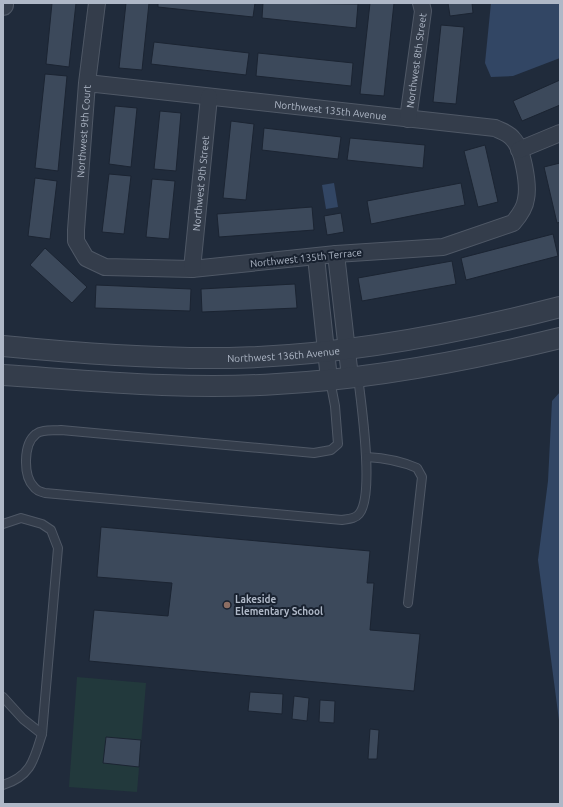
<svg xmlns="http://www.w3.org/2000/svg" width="563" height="807" font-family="Ubuntu,sans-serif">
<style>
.green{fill:#22393c}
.water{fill:#324664}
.building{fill:#3c495b;stroke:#1b2432}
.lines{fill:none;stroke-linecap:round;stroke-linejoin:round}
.service-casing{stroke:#4f5866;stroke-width:10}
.minor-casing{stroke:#4f5866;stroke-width:18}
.tertiary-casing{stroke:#4f5866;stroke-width:22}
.service{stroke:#343d4b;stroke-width:8}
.minor{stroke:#343d4b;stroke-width:16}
.tertiary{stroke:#343d4b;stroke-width:20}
.education-dot{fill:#8d6e63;stroke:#192230;stroke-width:1.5}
.labels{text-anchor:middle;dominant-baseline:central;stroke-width:4;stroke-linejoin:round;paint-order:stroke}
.street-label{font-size:10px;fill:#afb8c7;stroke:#192230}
.poi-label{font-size:10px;font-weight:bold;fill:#afb8c7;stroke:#192230;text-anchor:start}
</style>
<rect width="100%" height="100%" fill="#202b3b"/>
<path class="green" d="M77 677 146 683 137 792 69 787Z"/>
<g class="water">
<path d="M491 3H560V58L513 76 491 77 485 63Z"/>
<path d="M334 183 338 207 326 209 322 185Z"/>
<path d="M560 392V728L538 560 548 481 552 401Z"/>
</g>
<g class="building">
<path d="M52 3H76L69 67 46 64Z"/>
<path d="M126 3H149L142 70 119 68Z"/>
<path d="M158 3H255L253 17 158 7Z"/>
<path d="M263 3 358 4 356 28 262 18Z"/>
<path d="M370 3H394L384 96 360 94Z"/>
<path d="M448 3H472L473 13 450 16Z"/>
<path d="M441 25 464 27 456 104 433 102Z"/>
<path d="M154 42 249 53 246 75 151 64Z"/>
<path d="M258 53 353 63 351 86 256 76Z"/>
<path d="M45 74 67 76 58 171 35 168Z"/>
<path d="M560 80V105L522 121 513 101Z"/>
<path d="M115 106 137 108 131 167 109 164Z"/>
<path d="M160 111 181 113 176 171 154 169Z"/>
<path d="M231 121 254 124 246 200 223 198Z"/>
<path d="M264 128 341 137 338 159 262 150Z"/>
<path d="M350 138 425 145 423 168 347 160Z"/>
<path d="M485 145 498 202 478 207 464 151Z"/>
<path d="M560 163V222L557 223 544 167Z"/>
<path d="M109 174 131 176 124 234 102 232Z"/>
<path d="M35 178 57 181 50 239 28 236Z"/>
<path d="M152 179 175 181 169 239 146 237Z"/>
<path d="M461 183 465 205 371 224 367 201Z"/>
<path d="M312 207 314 230 219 237 217 214Z"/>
<path d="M341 213 344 232 327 235 324 216Z"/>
<path d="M553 234 558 256 466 280 461 258Z"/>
<path d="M45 248 87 287 72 303 30 265Z"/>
<path d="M452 261 456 284 362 301 358 278Z"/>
<path d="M295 284 297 308 202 312 201 289Z"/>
<path d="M96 285 191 289 190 311 95 308Z"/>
<path d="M101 527 370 551 367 583H374L370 630 420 634 414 691 89 661 94 610 168 616 172 583 97 577Z"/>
<path d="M250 692 283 694 282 714 248 711Z"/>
<path d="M294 696 309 698 307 721 292 719Z"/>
<path d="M320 700 335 701 334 723 319 722Z"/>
<path d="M370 729 379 730 377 759H368Z"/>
<path d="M106 737 141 740 139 767 103 763Z"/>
</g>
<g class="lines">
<defs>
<g id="service">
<path d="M330 380 335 406 338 444 331 450 314 453 61 430C53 431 42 429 36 434 23 444 23 476 34 487 36 490 41 492 45 493L342 520C348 519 355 519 359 514 375 496 361 402 358 377"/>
<path d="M367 457C385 458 401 461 417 468L422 477 408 603"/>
<path d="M3 524 21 518 42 524 51 530 58 548 42 734C34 760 31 776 3 785"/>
<path d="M3 697 23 719 42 734"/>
</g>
<g id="minor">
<path id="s1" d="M87 83 495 128C501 131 509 133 513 139 523 149 529 185 526 199 525 208 519 216 513 223L443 247 336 254 192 269 105 267 86 258 76 241V230L87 83 97 3"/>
<path id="s2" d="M408 119 423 11 421 3"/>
<path d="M519 150 560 133"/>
<path d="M336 254 350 377"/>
<path d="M316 257 329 379"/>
<path id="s3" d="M192 269 209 97"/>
</g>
<g id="tertiary">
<path d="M3 5V3"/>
<path id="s4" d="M3 346C78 353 153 359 229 358 341 356 452 335 560 307"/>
<path d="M3 375C94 381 186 390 277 384 373 379 467 361 560 338"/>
</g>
</defs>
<use href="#service" class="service-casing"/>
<use href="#minor" class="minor-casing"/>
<use href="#tertiary" class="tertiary-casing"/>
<use href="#service" class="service"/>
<use href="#minor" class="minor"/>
<use href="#tertiary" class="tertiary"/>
</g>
<circle class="education-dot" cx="227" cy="605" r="4"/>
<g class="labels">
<g class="street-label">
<text stroke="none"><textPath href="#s2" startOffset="59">Northwest 8th Street</textPath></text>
<text stroke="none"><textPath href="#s1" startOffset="245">Northwest 135th Avenue</textPath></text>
<text stroke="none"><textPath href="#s1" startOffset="1086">Northwest 9th Court</textPath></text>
<text stroke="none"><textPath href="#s3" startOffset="86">Northwest 9th Street</textPath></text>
<text transform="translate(306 258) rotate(-6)">Northwest 135th Terrace</text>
<text stroke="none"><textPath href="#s4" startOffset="281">Northwest 136th Avenue</textPath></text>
</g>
<g class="poi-label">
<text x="235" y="599">Lakeside<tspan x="235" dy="12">Elementary School</tspan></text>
</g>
</g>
<rect width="563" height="807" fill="none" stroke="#afb8c7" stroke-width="8"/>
</svg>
